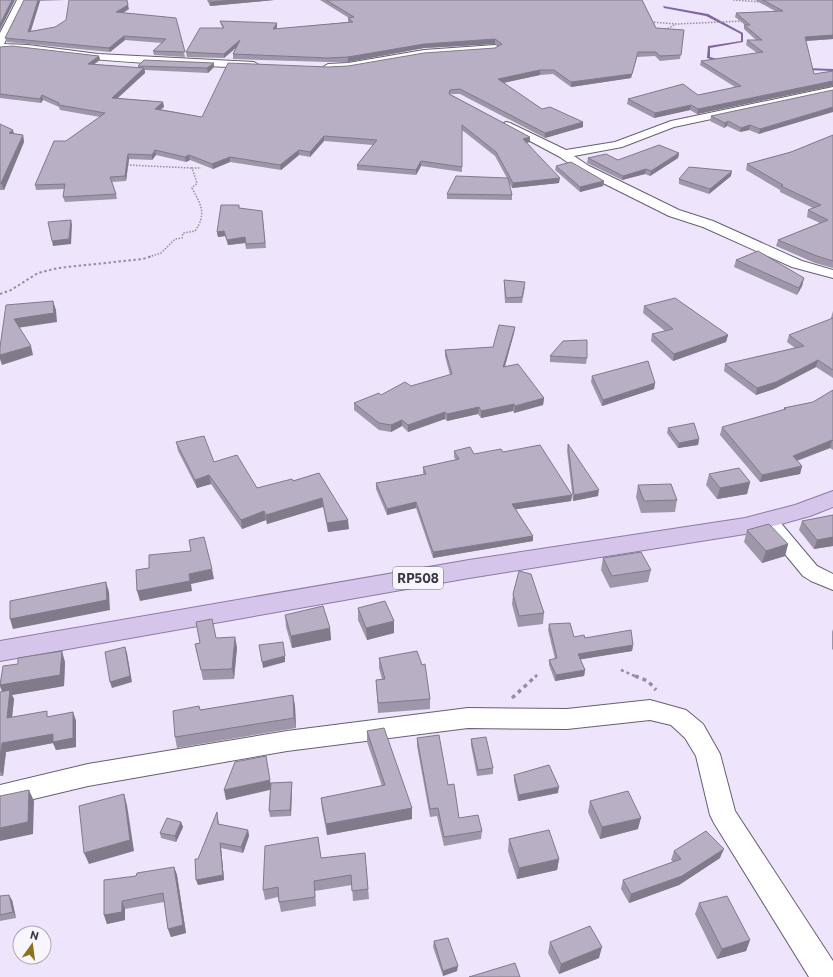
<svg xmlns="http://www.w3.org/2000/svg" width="833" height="977" font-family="Commissioner,sans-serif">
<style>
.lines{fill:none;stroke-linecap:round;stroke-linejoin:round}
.stream{fill:#8166a0;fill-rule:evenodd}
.minor-casing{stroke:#685f74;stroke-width:2}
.primary-casing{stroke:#8d7aa6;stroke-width:2}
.path-far3{stroke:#958e9f;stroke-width:1.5;stroke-dasharray:1.5 1.5;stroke-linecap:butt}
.path-far2{stroke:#958e9f;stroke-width:2;stroke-dasharray:2.5 2.5;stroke-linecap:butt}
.path-far1{stroke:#958e9f;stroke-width:2.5;stroke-dasharray:3 3;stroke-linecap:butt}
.path{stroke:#958e9f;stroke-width:3.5;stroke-dasharray:4 4;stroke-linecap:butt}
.minor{fill:#fff;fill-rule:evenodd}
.primary{fill:#d5c5ea;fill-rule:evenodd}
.wall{fill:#9e96a9}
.shaded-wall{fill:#817a8a}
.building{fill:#b8afc5;stroke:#817a8a}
.labels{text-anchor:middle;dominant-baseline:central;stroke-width:4;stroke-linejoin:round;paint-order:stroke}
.shield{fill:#f8f5fe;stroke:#74717a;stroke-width:1}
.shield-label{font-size:13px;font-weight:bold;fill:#3c3842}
</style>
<rect width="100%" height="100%" fill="#eee4fc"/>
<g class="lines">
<g class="stream">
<path d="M663 6 708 14 743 33V42L710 48V57L721 60V62L707 58 708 46 741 41V34L706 16 664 8Z"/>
<path d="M806 68 833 69V71L805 70 804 69Z"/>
</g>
<defs>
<g id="minor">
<path d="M17 0H25L4 44 28 45 98 54 254 62 259 65 254 68C196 66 137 63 79 58 53 56 27 49 0 50V33Z"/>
<path d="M495 45 498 46 500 48 498 50 424 56 348 69 328 70 323 67 328 64 348 63 424 50Z"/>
<path d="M833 87V93L674 127 622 147 574 156 589 166 679 210 713 221 802 261 833 270V278L792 267 703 227 669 216 581 172 560 157 500 125 506 122 510 123 566 150 615 142 671 121Z"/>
<path d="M767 513 774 515 817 566 833 574V590L811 581 803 576 757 520 760 515Z"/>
<path d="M650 700 686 710 703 724 720 754 735 811 833 961V977H809L714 823 710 815 696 756 685 738 671 725 650 720 567 729 468 728 287 751 88 786 0 807V785L88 764 287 731 468 708 567 709Z"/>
</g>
<path id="primary" d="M833 491V507L810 516 745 534 469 578 0 661V641L469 560 745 518 795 505Z"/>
</defs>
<use href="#minor" class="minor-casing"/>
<use href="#primary" class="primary-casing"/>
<g class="path-far3">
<path d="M733 0 762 2"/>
<path d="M651 22 677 24 744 21"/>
<path d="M665 30 676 24"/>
<path d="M127 165 192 168"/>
<path d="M149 257 161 253 175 239 182 238 183 233 195 231C207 214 201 205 192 188L197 183 192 168H201"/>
</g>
<path class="path-far2" d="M0 294 11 290 38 273 58 268 143 259 152 256"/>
<g class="path-far1">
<path d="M621 670 637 677"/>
<path d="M535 677 538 674"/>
</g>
<g class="path">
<path d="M635 676 648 681 656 690"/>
<path d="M512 698 536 676"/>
</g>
<use href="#minor" class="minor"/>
<use href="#primary" class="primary"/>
</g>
<g class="wall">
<path d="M24 0H65L40 1 31 31 55 27 129 9 123 13 176 18 185 57 154 55 153 51 162 43 125 40 110 52 7 42 5 38Z"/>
<path d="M207 0H274L210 6Z"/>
<path d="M320 0H642L656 28 684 30 680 59 660 61 655 56 637 57 631 78 571 87 553 74 540 75 503 83 542 109 583 122V127L545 138 460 94H450L530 137V142L526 143 559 183 512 188 508 180 512 195V200L447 199V194L507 178 495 156 462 130V172L421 166 416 175 357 170V165L373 145 324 141 310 157 299 155 281 170 230 162 213 169 190 160 186 162 156 155 152 160 129 159 126 181 112 182 116 194 117 199 65 202 63 197 64 189 36 190 35 185 66 141 100 117 60 110 59 107 43 100 41 103 0 98V47L99 56 100 60 94 64 138 68V66L214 67 208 73 145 70V73L118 98 163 102 164 107 160 109 202 117 328 67 348 66 495 48 498 46 495 44 424 48 348 62H328L233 59V54L236 48 224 58 187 57 186 52 223 28 221 25 220 21 277 27 276 29 348 22V18H349Z"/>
<path d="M755 0H833V39L806 41 814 74 833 71V86L697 114 690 110 654 118 627 104 628 99 698 95 735 87 700 65 701 61 757 53 746 45 747 40H756L744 29V25H745L735 17 736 13 775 11Z"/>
<path d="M833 90 759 134 749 130 740 132 727 126 724 128 710 121 711 116Z"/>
<path d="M0 124 14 134 23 135 24 142 4 190H0Z"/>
<path d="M833 135V268L815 263 776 246 778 240 820 223 807 217 808 210 813 208 780 192V190L746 170 747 164 791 152Z"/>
<path d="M679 153 678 158 650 176 645 174 622 180 587 163 588 158 618 160Z"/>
<path d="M556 166 604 181 603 186 580 192 555 170Z"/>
<path d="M731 176 709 194 679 184V179Z"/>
<path d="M239 208 262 211 266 248 246 249 245 243 228 245 225 236 218 237 217 232Z"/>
<path d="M736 260 804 278 802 286 797 295 734 267Z"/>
<path d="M504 280 525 287 522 303H505L504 285Z"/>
<path d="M644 306 728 335 726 342 673 361 651 341 652 334 665 331 643 313Z"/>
<path d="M833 311V378L816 367 774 389 756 395 724 371 725 364 795 348 787 342 789 335 832 319 831 318Z"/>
<path d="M515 327 514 333 505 366 544 398 543 405 514 413 513 411 481 418 478 414 447 421 445 419 408 432 402 426 391 432 379 430 354 410V403L450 375 445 356V350L493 347Z"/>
<path d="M550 356 587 358 586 364 550 362Z"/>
<path d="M592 376 655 383 654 389 602 406 591 382Z"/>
<path d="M833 390V450L830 448 797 461 802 466 800 474 760 482 720 435 722 427 784 410V408L813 402Z"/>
<path d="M668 428 699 439 698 445 678 448 667 433Z"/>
<path d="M176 442 214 462 257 488 293 481 319 473 349 529 328 532 323 507 267 524 266 520 242 529 211 484 197 488 178 451Z"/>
<path d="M568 444 598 496 573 501 567 450Z"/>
<path d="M454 451 474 454 503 452 572 495 571 501 516 509 533 541 433 558 416 508 387 515 376 489V483L424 474 423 473V467L456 460 454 457Z"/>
<path d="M709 474 750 482 747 494 717 499 706 485Z"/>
<path d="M638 485 677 500 675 512 641 513 636 497Z"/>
<path d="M833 515V546L814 549 799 530 802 521Z"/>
<path d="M747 530 788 544 785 556 762 563 744 542Z"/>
<path d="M603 558 651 570 648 582 610 588 601 570Z"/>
<path d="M513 594 544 613 543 624 518 627 512 604Z"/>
<path d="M358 608 394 621V633L367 640 358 620Z"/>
<path d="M285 615 330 628 331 640 292 648 286 627Z"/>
<path d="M549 624 574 637 633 645 632 651 580 659 585 670 584 676 555 681 549 665V660L555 659 548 630Z"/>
<path d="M833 629V650L832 649V632Z"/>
<path d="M216 638 237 647 234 679 203 680 195 644Z"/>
<path d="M379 658 430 699V709L378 713 376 680 382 679 379 668Z"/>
<path d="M65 662 64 686 12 695 14 699 12 717H49L73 712 76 721V747L56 750 53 743 6 752 3 776H0V692H2L0 687V682Z"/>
<path d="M293 695 295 706 296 728 177 748 175 737 199 706 200 710Z"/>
<path d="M367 731 412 808V819L327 835 322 809 321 798 382 786 367 742Z"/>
<path d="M417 738 448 785 459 818 482 831 481 839 444 846 437 816 430 817 417 746Z"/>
<path d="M471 739 493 768V774L477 776 471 745Z"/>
<path d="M514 775 558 793 518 801 514 781Z"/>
<path d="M292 782V788L291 816 270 817 269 811 270 790 226 800 271 783Z"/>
<path d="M590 801 638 829 600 839 588 812Z"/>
<path d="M218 818 219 824 248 830 249 836 243 853 221 848 224 880 198 885V859Z"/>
<path d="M181 822 183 827 176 842 161 838 160 833Z"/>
<path d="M509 839 559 859 557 870 517 879 508 851Z"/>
<path d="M674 851 720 858 679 885 629 903 621 889 623 880 673 862 671 860Z"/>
<path d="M365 853 369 899 353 901 352 885 315 891 316 906 281 912 278 897 265 900 263 890 321 858Z"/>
<path d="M174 867 177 875 186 933 171 937 168 929 164 902 125 909V920L107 924 104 915 136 876Z"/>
<path d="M0 896 12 900 16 918 0 921Z"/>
<path d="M699 903 750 940 746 951 717 959 695 914Z"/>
<path d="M434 941 457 971 443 976 433 947Z"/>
<path d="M550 942 599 958 559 974 548 953Z"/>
</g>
<g class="shaded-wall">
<path d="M12 0H15L0 30V24Z"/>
<path d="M38 0H39L40 1 29 36 28 32Z"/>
<path d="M234 0H274L210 6V2Z"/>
<path d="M128 5 129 9 117 16 116 12Z"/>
<path d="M277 23V27L273 33V29Z"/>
<path d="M833 35V39L804 41 805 37Z"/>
<path d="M124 36 125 40 110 52 109 48Z"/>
<path d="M495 39V44L424 48 348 62V57L424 44Z"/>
<path d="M240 40V44L224 58V54Z"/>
<path d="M638 52 631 78 571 87V82Z"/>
<path d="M99 56 100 60 89 68 88 64Z"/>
<path d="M214 63V67L208 73 207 68Z"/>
<path d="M144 68 145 73 113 102 112 98Z"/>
<path d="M540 70V75L498 84V79Z"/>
<path d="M833 81V86L697 114 698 109Z"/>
<path d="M42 95 43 100 41 103 40 99Z"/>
<path d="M163 102 164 107 156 113 155 109Z"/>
<path d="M691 105 690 110 654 118 655 113Z"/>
<path d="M833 107V112L759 134 760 129Z"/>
<path d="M728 121 727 126 724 128 725 123Z"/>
<path d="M583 122V127L545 138V133Z"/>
<path d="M750 125 749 130 740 132 741 128Z"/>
<path d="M13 130 15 137 9 133Z"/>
<path d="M23 135 24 142 4 190 1 183Z"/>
<path d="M324 136V141L310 157V152Z"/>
<path d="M530 137V142L522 144 523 139Z"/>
<path d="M155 150 156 155 152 160V155Z"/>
<path d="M299 150V155L281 170 280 165Z"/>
<path d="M679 153 678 158 650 176 651 171Z"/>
<path d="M128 154 129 159 126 181 125 176Z"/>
<path d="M189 155 190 160 186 162 185 157Z"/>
<path d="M230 157V162L213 169 212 164Z"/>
<path d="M421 161V166L416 175V170Z"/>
<path d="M646 169 645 174 622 180 623 176Z"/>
<path d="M732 171 731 176 709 194 710 189Z"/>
<path d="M560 178 559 183 512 188 513 183Z"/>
<path d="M604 181 603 186 580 192V187Z"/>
<path d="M71 220 72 225 71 244 53 246 52 241Z"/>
<path d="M224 231 225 236 218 237 217 232Z"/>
<path d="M245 237V243L228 245 227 240Z"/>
<path d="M804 278 802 286 797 295 799 288Z"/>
<path d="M53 301 56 310 57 322 17 328 14 319Z"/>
<path d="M515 327 514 333 503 373V367Z"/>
<path d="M728 335 726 342 673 361 674 354Z"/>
<path d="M31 346 33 355 2 365 0 359V355Z"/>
<path d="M818 360 816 367 774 389 756 395 757 388Z"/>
<path d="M655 383 654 389 602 406 603 400Z"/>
<path d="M544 398 543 405 514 413 515 406Z"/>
<path d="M514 404 513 411 481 418V411Z"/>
<path d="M479 407 478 414 447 421V414Z"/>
<path d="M445 412V419L408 432V425Z"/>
<path d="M402 420V426L391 432V425Z"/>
<path d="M699 439 698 445 678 448 679 443Z"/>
<path d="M832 440 830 448 790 463 793 456Z"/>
<path d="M802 466 800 474 760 482 762 475Z"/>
<path d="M209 475 211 484 197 488 195 480Z"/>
<path d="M750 482 747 494 717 499 720 488Z"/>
<path d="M599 490 598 496 573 501 574 495Z"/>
<path d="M572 495 571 501 512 510V504Z"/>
<path d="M322 498 323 507 267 524 266 515Z"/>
<path d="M416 502V508L387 515V509Z"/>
<path d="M264 511 266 520 242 529 241 520Z"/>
<path d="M348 520 349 529 328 532 327 523Z"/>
<path d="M533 536V541L433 558V552Z"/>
<path d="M833 537V546L814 549 817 540Z"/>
<path d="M788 544 785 556 762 563 766 551Z"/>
<path d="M212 569 214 579 191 584 192 591 140 601 137 591 189 574Z"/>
<path d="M106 582 109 592 110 610 13 629 10 619Z"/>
<path d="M394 621V633L367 640 366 628Z"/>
<path d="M330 628 331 640 292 648 291 636Z"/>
<path d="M235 637 237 647 234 679 232 669Z"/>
<path d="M633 645 632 651 577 660 578 654Z"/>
<path d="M125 647 127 653 132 682 112 688 110 682Z"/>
<path d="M62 651 65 662 64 686 12 695 14 699 11 727 7 718 4 696 0 685Z"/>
<path d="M285 656V662L263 668 262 662Z"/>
<path d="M585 670 584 676 555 681 556 675Z"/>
<path d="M293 695 295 706 296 728 294 718Z"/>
<path d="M73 712 76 721V747L56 750 53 743 6 752 3 776 0 770V758L2 743Z"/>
<path d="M270 780 272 789 226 800 224 790Z"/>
<path d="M292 782V788L291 816 290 810Z"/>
<path d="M559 787 558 793 518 801 519 795Z"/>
<path d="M29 790 34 801 33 834 0 841V828Z"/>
<path d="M124 794 127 805 134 851 89 864 84 853Z"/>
<path d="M412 808V819L327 835 326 824Z"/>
<path d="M641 818 638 829 600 839 602 827Z"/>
<path d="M181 822 183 827 176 842 175 836Z"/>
<path d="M248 830 249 836 243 853 241 847Z"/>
<path d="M220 843 221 848 224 880 198 885 196 880Z"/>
<path d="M724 849 720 858 679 885 629 903 631 894Z"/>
<path d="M559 859 557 870 517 879 519 868Z"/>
<path d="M174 867 177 875 186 933 171 937 168 929Z"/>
<path d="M9 895 12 900 16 918 13 912Z"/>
<path d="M122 901 125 909V920L107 924 104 915Z"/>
<path d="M750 940 746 951 717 959 722 949Z"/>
<path d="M602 947 599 958 559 974 561 964Z"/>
<path d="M458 966 457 971 443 976V971Z"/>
</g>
<g class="building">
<path d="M0 0H12L0 24Z"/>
<path d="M24 0H38L28 32 55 27 66 20 69 0H127L128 5 116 12 176 18 185 52 153 51 166 39 124 36 109 48 5 38Z"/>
<path d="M209 0H234L210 2Z"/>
<path d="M326 0H642L656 28 684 30 681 55 660 56 656 52H638L632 74 571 82 554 70H540L498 79 542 109 550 107 583 122 545 133 460 89 450 90 449 94 530 137 523 139 560 178 513 183 496 152 462 125V167L421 161 416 170 357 165 377 140 324 136 310 152 299 150 280 165 230 157 212 164 189 155 185 157 155 150 152 155 128 154 125 176 110 177 116 194 63 197 65 184 35 185 54 141H66L105 113 59 105V103L42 95 40 99 0 94V47L12 46 99 56 88 64 144 68 112 98 163 102 155 109 202 117 228 63 328 67 348 66 424 53 495 48 502 44 495 39 424 44 348 57 328 58 233 54 240 40 224 54 186 52 200 28H224L220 21 277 23 273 29 353 22 348 18 354 17Z"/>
<path d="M763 0H833V35L805 37 814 74 833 71V81L698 109 691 105 655 113 628 99 683 84 698 95 741 86 701 61 763 52 747 40H762L744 25H750L736 13 783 11Z"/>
<path d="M144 60 214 63 207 68 138 66Z"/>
<path d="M833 90V107L760 129 750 125 741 128 728 121 725 123 711 116Z"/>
<path d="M0 124 13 130 9 133 23 135 1 183H0Z"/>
<path d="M833 135V261L817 256 778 240 828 220 808 210 821 205 781 186 783 185 747 164 791 152Z"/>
<path d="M659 145 679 153 651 171 646 169 623 176 588 158 606 154 618 160Z"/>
<path d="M571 162 604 181 580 187 556 166Z"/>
<path d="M689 167 732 171 710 189 679 179Z"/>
<path d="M456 176 508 178 512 195 447 194Z"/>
<path d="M221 205H239V208L262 211 265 243 246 244 245 237 227 240 224 231 217 232Z"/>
<path d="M71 220 69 239 52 241 48 222Z"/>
<path d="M758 251 804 278 799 288 736 260Z"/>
<path d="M504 280 525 282 522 297 506 298Z"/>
<path d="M675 298 728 335 674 354 652 334 673 329 644 306Z"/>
<path d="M53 301 54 313 14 319 31 346 0 355V347L6 305Z"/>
<path d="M833 318V370L818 360 776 382 757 388 725 364 804 346 789 335Z"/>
<path d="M499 325 515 327 503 367 518 364 544 398 515 406 514 404 481 411 479 407 447 414 445 412 408 425 402 420 391 425 379 423 354 403 379 393 381 395 405 382 411 386 452 374 445 350 493 347Z"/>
<path d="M587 340V358L550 356 563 341Z"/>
<path d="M648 361 655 383 603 400 592 376Z"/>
<path d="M833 390V441L832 440 793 456 802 466 762 475 722 427 786 409 784 408 813 402Z"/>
<path d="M694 423 699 439 679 443 668 428Z"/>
<path d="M204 436 214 462 237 455 257 488 292 479 293 481 319 473 348 520 327 523 322 498 266 515 264 511 241 520 209 475 195 480 176 442Z"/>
<path d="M568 444 599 490 574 495Z"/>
<path d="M540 445 572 495 512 504 533 536 433 552 416 502 387 509 376 483 426 474 423 467 459 459 454 451 470 447 474 454 501 449 503 452Z"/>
<path d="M739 468 750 482 720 488 709 474Z"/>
<path d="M671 484 677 500 644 501 638 485Z"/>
<path d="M833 515V537L817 540 802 521Z"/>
<path d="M769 524 788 544 766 551 747 530Z"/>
<path d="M204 537 212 569 189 574 190 581 137 591 136 570 149 568V555L191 551 189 540Z"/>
<path d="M641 552 651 570 612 576 603 558Z"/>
<path d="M519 571 531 574 544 613 519 616 513 594Z"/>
<path d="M106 582 107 600 10 619V601Z"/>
<path d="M385 601 394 621 366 628 358 608Z"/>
<path d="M323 606 330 628 291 636 285 615Z"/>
<path d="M212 619 216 638 235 637 232 669 201 670 195 644 200 643 196 622Z"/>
<path d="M570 623 574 637 584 635 585 638 631 630 633 645 578 654 585 670 556 675 549 660 557 658 549 624Z"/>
<path d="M283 642 285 656 262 662 259 645Z"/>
<path d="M125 647 130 676 110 682 105 652Z"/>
<path d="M62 651 60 675 0 685 3 666 18 664V658Z"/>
<path d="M417 651 422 665 425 664 430 699 378 703 376 680 385 679 379 658Z"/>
<path d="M10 690 7 718 47 711V717L73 712V738L53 742V734L2 743 0 758V692Z"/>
<path d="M293 695 294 718 175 737 173 711 199 706 200 710Z"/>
<path d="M384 728 412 808 326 824 321 798 385 785 367 731Z"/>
<path d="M439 735 448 785 454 784 459 818 478 815 482 831 444 837 438 808 430 809 417 738Z"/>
<path d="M486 737 493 768 478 770 471 739Z"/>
<path d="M266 756 270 780 224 790 235 762Z"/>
<path d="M549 765 559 787 519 795 514 775Z"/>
<path d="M292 782 290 810 269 811 271 783Z"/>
<path d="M29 790 28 822 0 828V796Z"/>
<path d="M628 791 641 818 602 827 590 801Z"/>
<path d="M124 794 130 840 84 853 79 806Z"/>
<path d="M217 812 218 824 248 830 241 847 220 843 223 875 196 880 195 859H198Z"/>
<path d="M167 818 181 822 175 836 160 833Z"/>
<path d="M549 830 559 859 519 868 509 839Z"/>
<path d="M706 831 724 849 682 876 631 894 623 880 681 859 674 851Z"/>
<path d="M318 837 321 858 365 853 368 889 352 891 351 875 314 881 315 897 279 902 278 887 263 890 265 846Z"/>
<path d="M174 867 183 925 168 929 163 893 122 901V912L104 915V880L136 876 137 873Z"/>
<path d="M9 895 13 912 0 915V896Z"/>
<path d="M727 896 750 940 722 949 699 903Z"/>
<path d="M590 926 602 947 561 964 550 942Z"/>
<path d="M448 938 458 966 443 971 434 941Z"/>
<path d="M515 963 520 977H469Z"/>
</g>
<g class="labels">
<rect class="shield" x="393" y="567" width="50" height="22" rx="3"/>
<g class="shield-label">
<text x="418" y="578">RP508</text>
</g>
</g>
<g transform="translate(32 945) rotate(14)"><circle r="19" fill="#f8f5fe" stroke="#ada9b3"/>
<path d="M0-3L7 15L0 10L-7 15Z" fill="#8b7417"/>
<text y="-6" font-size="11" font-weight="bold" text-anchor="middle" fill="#3c3842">N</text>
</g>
</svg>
